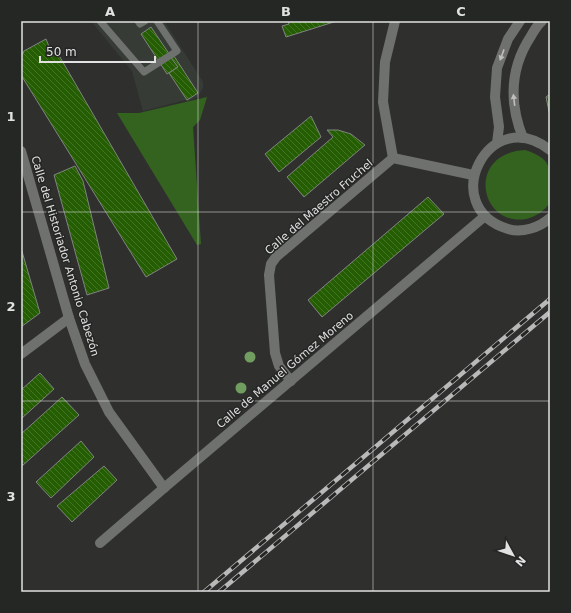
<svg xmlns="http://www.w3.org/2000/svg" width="571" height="613" font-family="'DejaVu Sans',sans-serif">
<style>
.built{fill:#363c35}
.garden{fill:#34631f}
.building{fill:url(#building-back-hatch);stroke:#818381}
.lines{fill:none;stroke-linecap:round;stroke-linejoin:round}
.service{stroke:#6f716e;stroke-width:7}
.minor{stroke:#6f716e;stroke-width:10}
.tertiary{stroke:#6f716e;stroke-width:10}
.secondary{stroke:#6f716e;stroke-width:10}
.rail-casing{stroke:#b8b9b8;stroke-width:4.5}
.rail{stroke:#252725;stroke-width:3;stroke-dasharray:9;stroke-linecap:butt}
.tree{fill:#729d61}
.oneway{fill:#bfc0be}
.grid{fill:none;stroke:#e1e2e1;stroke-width:1;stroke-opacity:0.55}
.labels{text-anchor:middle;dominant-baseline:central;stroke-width:3;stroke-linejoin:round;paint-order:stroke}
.street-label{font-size:11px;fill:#e1e2e1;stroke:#252725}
.neatline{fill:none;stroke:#e1e2e1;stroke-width:1.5}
.grid-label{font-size:13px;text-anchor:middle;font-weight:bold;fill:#e1e2e1}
</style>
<defs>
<pattern id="building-back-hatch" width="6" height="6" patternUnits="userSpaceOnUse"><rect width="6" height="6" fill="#255e02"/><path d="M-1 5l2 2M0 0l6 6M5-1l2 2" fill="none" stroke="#447527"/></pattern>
</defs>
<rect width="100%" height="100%" fill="#2f302e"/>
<path class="built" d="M91 21H164L203 82V88L198 96 187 102 185 100 143 111 132 71Z"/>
<g class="garden">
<path d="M207 97 200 120 193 127 201 244 197 245 117 113H139Z"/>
<path d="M525 150C557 160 550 174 550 202 545 211 535 217 526 219 479 227 466 153 525 150Z"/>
</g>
<g class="building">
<path d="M288 21H337L286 37 282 26 289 24Z"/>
<path d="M151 27 178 67 167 74 141 34Z"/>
<path d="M46 39 52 54 57 52 177 259 146 277 21 75V57L24 51Z"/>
<path d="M174 56 198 93 187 100 169 73 178 67 171 58Z"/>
<path d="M550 94V116L546 97Z"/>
<path d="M311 116 321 137 279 172 265 154Z"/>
<path d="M327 130H338L351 134 365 145 304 197 287 177 333 137Z"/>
<path d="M75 166 83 181 109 288 87 295 54 175Z"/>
<path d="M428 197 444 214 322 317 308 300Z"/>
<path d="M21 248 40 313 21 327Z"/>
<path d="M40 373 54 389 21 419V390Z"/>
<path d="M62 397 79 415 22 466 21 434Z"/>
<path d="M81 441 94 457 51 498 36 482Z"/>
<path d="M104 466 117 480 72 522 57 506Z"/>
</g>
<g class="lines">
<g class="service">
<path d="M100 21 144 72 177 51 157 21"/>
<path d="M138 21 140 24 145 21"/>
</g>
<g class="minor">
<path d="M393 158 383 102 385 62 395 21"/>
<path d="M21 354 69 318"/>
<path d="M291 381 279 366 275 353 269 275 271 264 276 257 393 158 473 175"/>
<path d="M100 543 164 488"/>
</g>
<path class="tertiary" d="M21 151 69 318 85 364 109 412 164 488 485 216"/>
<g class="secondary">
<path d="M523 138C509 103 510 68 531 36 534 31 537 25 542 21"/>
<path d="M497 143 499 127 495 97 497 68 508 39 520 21"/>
<path d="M550 150C489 102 436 207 508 229 522 233 539 228 550 218"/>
</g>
<defs>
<g id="rail">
<path d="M204 592 550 299"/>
<path d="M219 592 550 312"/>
</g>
</defs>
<use href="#rail" class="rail-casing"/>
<use href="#rail" class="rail"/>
</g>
<g class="tree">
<circle cx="250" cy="357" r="5.5"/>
<circle cx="241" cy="388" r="5.5"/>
</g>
<defs><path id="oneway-solid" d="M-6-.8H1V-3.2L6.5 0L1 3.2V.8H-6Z"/></defs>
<g class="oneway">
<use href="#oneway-solid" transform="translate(502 55) rotate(110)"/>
<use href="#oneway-solid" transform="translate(514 100) rotate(-97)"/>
</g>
<path class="grid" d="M198 21V592M373 21V592M21 212H550M21 401H550"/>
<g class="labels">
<g class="street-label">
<text transform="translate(319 207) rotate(-41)">Calle del Maestro Fruchel</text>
<text transform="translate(65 256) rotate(73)">Calle del Historiador Antonio Cabezón</text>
<text transform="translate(285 370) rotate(-40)">Calle de Manuel Gómez Moreno</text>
</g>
</g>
<rect width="571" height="613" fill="none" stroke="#252725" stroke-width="44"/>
<g transform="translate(513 555) rotate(130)" stroke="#252725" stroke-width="3" paint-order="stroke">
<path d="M0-3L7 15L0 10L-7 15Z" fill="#e1e2e1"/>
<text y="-6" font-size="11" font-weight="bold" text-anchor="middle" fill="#e1e2e1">N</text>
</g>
<path d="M40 56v6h115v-6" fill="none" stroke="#e1e2e1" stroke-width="2"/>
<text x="46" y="56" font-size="12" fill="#e1e2e1" stroke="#252725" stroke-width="3" paint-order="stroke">50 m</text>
<rect x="22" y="22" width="527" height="569" class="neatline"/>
<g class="grid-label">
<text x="110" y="16">A</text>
<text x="286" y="16">B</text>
<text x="461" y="16">C</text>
<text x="11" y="121">1</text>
<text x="11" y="311">2</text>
<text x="11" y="501">3</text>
</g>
</svg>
